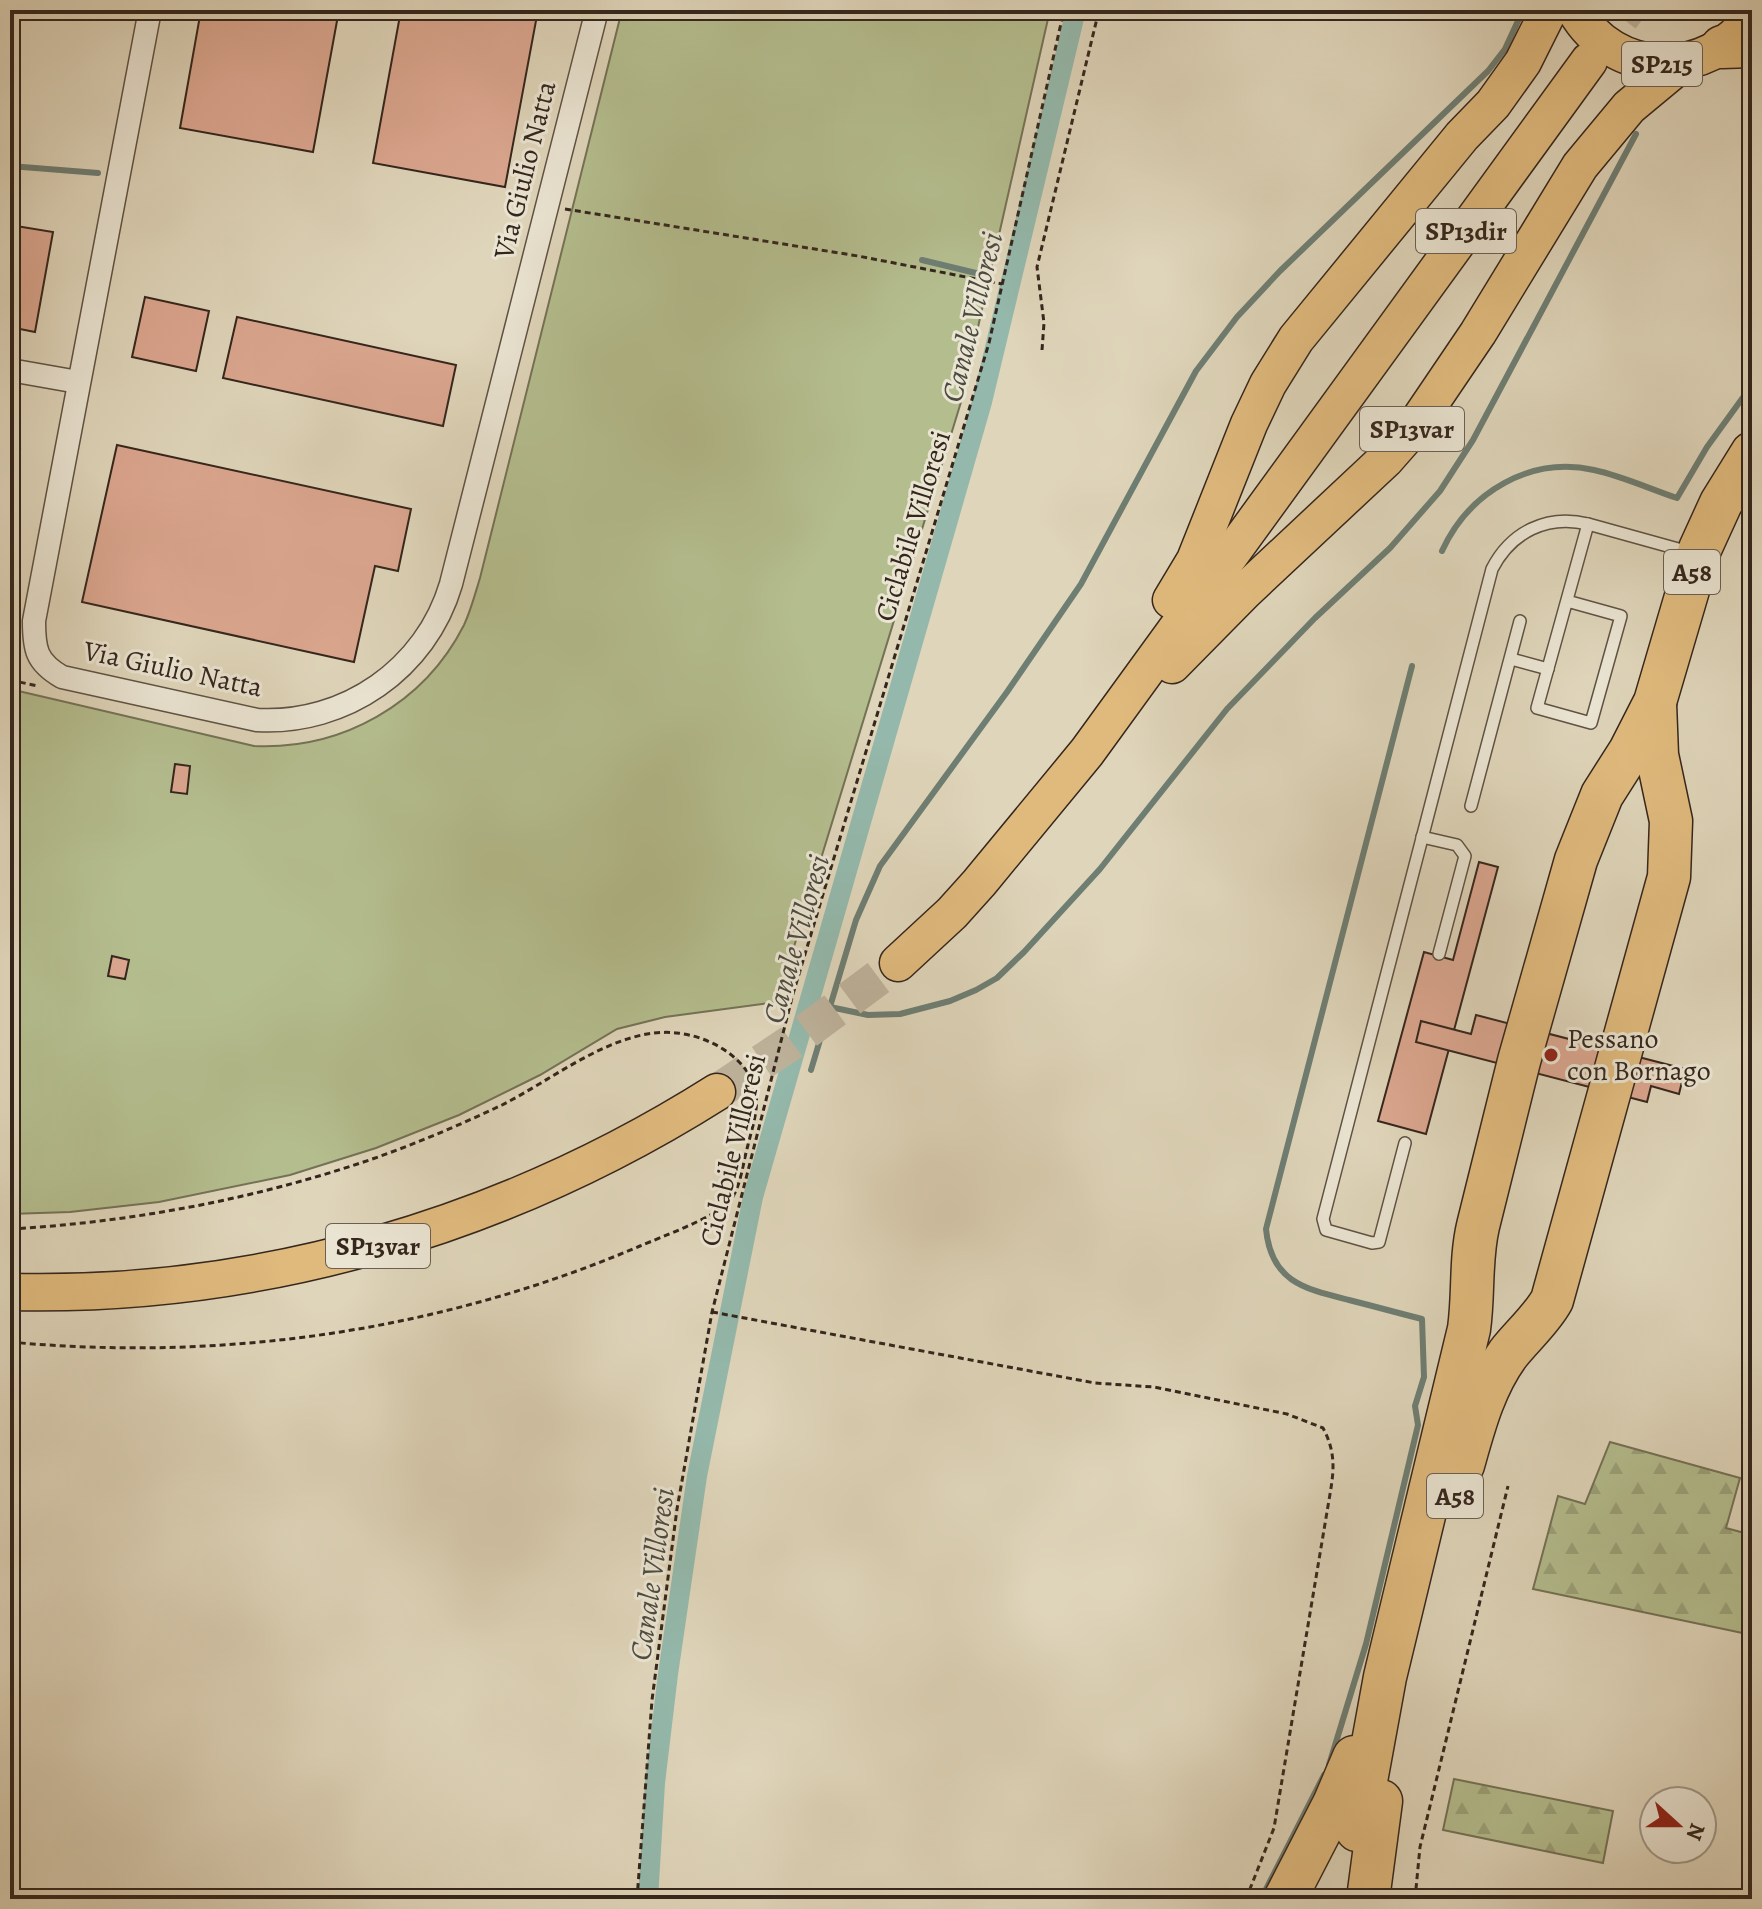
<svg xmlns="http://www.w3.org/2000/svg" width="1762" height="1909" font-family="Alegreya,serif">
<style>
.green{fill:#b4bd8e;stroke:#747256;stroke-width:2}
.forest{fill:url(#forest-firs);stroke:#747256;stroke-width:2}
.lines{fill:none;stroke-linecap:round;stroke-linejoin:round}
.stream{stroke:#6e7e73;stroke-width:6}
.canal{stroke:#94b9ac;stroke-width:20}
.building{fill:#dba68f;stroke:#34261d;stroke-width:2}
.primary-tunnel{stroke:#bdb29b;stroke-width:36;stroke-dasharray:36 18;stroke-linecap:butt}
.service-casing{stroke:#5f5244;stroke-width:14}
.minor-casing{stroke:#5f5244;stroke-width:25}
.primary-casing{stroke:#34261d;stroke-width:39}
.motorway-casing{stroke:#34261d;stroke-width:45}
.path{stroke:#34261d;stroke-width:3;stroke-dasharray:6 4;stroke-linecap:butt}
.service{stroke:#eae4d2;stroke-width:11}
.minor{stroke:#eae4d2;stroke-width:22}
.primary{stroke:#e0ba7d;stroke-width:36}
.motorway{stroke:#e0ba7d;stroke-width:42}
.poi-dot{fill:#8f2418;stroke:#eae4d2;stroke-width:3}
.labels{text-anchor:middle;dominant-baseline:central;stroke-width:6;stroke-linejoin:round;paint-order:stroke}
.shield{fill:#eae4d2;stroke:#6b5f53;stroke-width:2}
.shield-label{font-size:26px;font-weight:bold;fill:#34261d}
.street-label{font-size:28px;fill:#34261d;stroke:#eae4d2}
.poi-label{font-size:28px;fill:#34261d;stroke:#eae4d2;text-anchor:start}
.water-label{font-size:30px;font-style:italic;fill:#4c4b41;stroke:#eae4d2}
</style>
<defs>
<pattern id="forest-firs" width="22" height="20" patternUnits="userSpaceOnUse" patternTransform="scale(2)"><rect width="22" height="20" fill="#b4bd8e"/><path d="M5 1l3.5 6h-7zM16 11l3.5 6h-7z" fill="#9ba27a"/></pattern>
</defs>
<rect width="100%" height="100%" fill="#dfd5ba"/>
<filter id="stains"><feTurbulence type="fractalNoise" baseFrequency=".0025" numOctaves="4"/><feColorMatrix values="0 0 0 0 .2 0 0 0 0 .09 0 0 0 0 .02 0 0 0 .5 -.17"/></filter>
<radialGradient id="worn" r=".72"><stop offset=".6" stop-color="#630" stop-opacity="0"/><stop offset="1" stop-color="#630" stop-opacity=".3"/></radialGradient>
<path class="green" d="M622 10H1050L961 402 777 1002 665 1017 617 1029 540 1075 459 1115 376 1148 290 1175 159 1202 70 1212 10 1214V689L254 746C342 750 424 704 464 625 471 610 475 594 480 578Z"/>
<g class="forest">
<path d="M1610 1442 1740 1478 1726 1528 1752 1535V1635L1533 1589 1558 1496 1585 1504Z"/>
<path d="M1454 1779 1613 1811 1603 1863 1443 1830Z"/>
</g>
<g class="lines">
<g class="stream">
<path d="M10 166 98 173"/>
<path d="M922 260 980 274"/>
<path d="M1442 551C1469 492 1530 456 1594 470 1622 476 1650 489 1677 498L1707 447 1752 385"/>
<path d="M830 1007 868 1015 900 1014 950 1001 976 990 997 978 1024 952 1100 869 1227 709 1315 618 1390 548 1440 491 1473 440 1636 134"/>
<path d="M811 1070 856 920 880 866 1007 692 1081 584 1196 371 1237 317 1280 271 1488 71 1505 49 1523 10"/>
<path d="M1329 1765 1366 1644 1418 1425 1415 1406 1424 1377 1422 1319C1398 1313 1373 1306 1349 1300 1305 1289 1271 1282 1266 1229L1412 666"/>
<path d="M1261 1899 1324 1775"/>
</g>
<path class="canal" d="M648 1899 655 1783 668 1674 697 1476 753 1197 982 402 1076 10"/>
</g>
<g class="building">
<path d="M201 10H339L313 152 180 128Z"/>
<path d="M401 10H538L505 187 373 163Z"/>
<path d="M10 225 53 232 35 332 10 327Z"/>
<path d="M145 297 209 311 196 371 132 357Z"/>
<path d="M237 317 456 365 443 426 223 378Z"/>
<path d="M117 445 411 509 398 571 375 566 354 662 82 602Z"/>
<path d="M10 447 20 449 10 496Z"/>
<path d="M175 764 190 766 187 794 171 792Z"/>
<path d="M1479 862 1498 867 1426 1134 1378 1121 1424 952 1453 960Z"/>
<path d="M112 956 129 960 125 979 108 976Z"/>
<path d="M1476 1015 1685 1069 1679 1094 1651 1086 1647 1102 1416 1042 1421 1021 1471 1034Z"/>
</g>
<g class="lines">
<g class="primary-tunnel">
<path d="M1589 61 1627 10"/>
<path d="M717 1092 789 1044 898 963"/>
</g>
<defs>
<g id="service">
<path d="M1567 601 1621 616 1591 723 1537 708 1588 524 1689 552"/>
<path d="M1511 659 1548 669"/>
<path d="M1471 806 1520 621"/>
<path d="M1422 837 1457 845 1465 856 1439 954"/>
<path d="M1405 1143 1379 1242 1372 1243 1326 1230 1323 1219 1492 569C1511 532 1547 514 1588 524"/>
</g>
<g id="minor">
<path d="M150 10 34 621C34 649 36 662 62 677L257 720C345 725 426 669 451 584L597 10"/>
<path d="M10 370 78 382"/>
</g>
<g id="primary">
<path d="M1575 10C1614 78 1708 81 1752 16"/>
<path d="M1171 600 1195 560 1249 424 1268 384 1296 339 1462 136 1493 104 1523 62 1549 10"/>
<path d="M1172 665 1244 592 1386 459 1415 426 1478 333 1580 166 1629 107 1682 63"/>
<path d="M898 963 952 913 979 883 1087 752 1589 61"/>
<path d="M10 1292C261 1298 505 1226 717 1092"/>
</g>
<g id="motorway">
<path d="M1722 47 1752 46"/>
<path d="M1463 1465C1474 1426 1484 1387 1508 1354 1522 1336 1541 1320 1552 1300L1669 877 1671 821 1657 755 1655 703"/>
<path d="M1357 1830 1385 1677 1469 1329C1474 1294 1470 1260 1478 1226L1519 1061 1576 860 1602 795 1630 751 1655 702 1700 549 1721 503 1752 453"/>
<path d="M1285 1899 1334 1804 1354 1757"/>
<path d="M1368 1899 1381 1801"/>
</g>
</defs>
<use href="#service" class="service-casing"/>
<use href="#minor" class="minor-casing"/>
<use href="#primary" class="primary-casing"/>
<use href="#motorway" class="motorway-casing"/>
<g class="path">
<path d="M565 209 858 256 1002 284"/>
<path d="M1042 350 1044 323 1037 267 1099 10"/>
<path d="M10 680 38 686"/>
<path d="M10 1229C134 1222 261 1198 378 1157 420 1142 462 1124 502 1105 554 1079 617 1026 677 1033 706 1036 739 1053 752 1080 762 1101 753 1124 748 1145 743 1162 741 1187 730 1201 716 1217 661 1237 640 1246 441 1331 225 1362 10 1342"/>
<path d="M712 1312 1095 1383 1154 1387 1287 1414 1323 1428C1338 1456 1333 1476 1328 1506L1274 1828 1246 1899"/>
<path d="M637 1899 652 1700 677 1509 712 1312 793 994 989 343 1064 10"/>
<path d="M1415 1899 1420 1847 1508 1486"/>
</g>
<use href="#service" class="service"/>
<use href="#minor" class="minor"/>
<use href="#primary" class="primary"/>
<use href="#motorway" class="motorway"/>
</g>
<circle class="poi-dot" cx="1551" cy="1055" r="8"/>
<g class="labels">
<g class="shield">
<rect x="1622" y="42" width="80" height="44" rx="6"/>
<rect x="1416" y="209" width="100" height="44" rx="6"/>
<rect x="1360" y="407" width="104" height="44" rx="6"/>
<rect x="1664" y="550" width="56" height="44" rx="6"/>
<rect x="326" y="1224" width="104" height="44" rx="6"/>
<rect x="1427" y="1474" width="56" height="44" rx="6"/>
</g>
<g class="shield-label">
<text x="1662" y="64">SP215</text>
<text x="1466" y="231">SP13dir</text>
<text x="1412" y="429">SP13var</text>
<text x="1692" y="572">A58</text>
<text x="378" y="1246">SP13var</text>
<text x="1455" y="1496">A58</text>
</g>
<g class="street-label">
<text transform="translate(525 170) rotate(-76)">Via Giulio Natta</text>
<text transform="translate(913 526) rotate(-73)">Ciclabile Villoresi</text>
<text transform="translate(173 669) rotate(12)">Via Giulio Natta</text>
<text transform="translate(733 1150) rotate(-76)">Ciclabile Villoresi</text>
</g>
<g class="poi-label">
<text x="1567" y="1039">Pessano<tspan x="1567" dy="32">con Bornago</tspan></text>
</g>
<g class="water-label">
<text transform="translate(972 317) rotate(-76)">Canale Villoresi</text>
<text transform="translate(796 939) rotate(-74)">Canale Villoresi</text>
<text transform="translate(652 1574) rotate(-82)">Canale Villoresi</text>
</g>
</g>
<rect width="1762" height="1909" fill="none" stroke="#dfd5ba" stroke-width="40"/>
<rect x="12" y="12" width="1738" height="1885" fill="none" stroke="#34261d" stroke-width="4"/>
<rect x="20" y="20" width="1722" height="1869" fill="none" stroke="#34261d" stroke-width="2"/>
<g transform="translate(1678 1825) rotate(111)"><circle r="38" fill="#eae4d2" stroke="#a1988a" stroke-width="2"/>
<path d="M0-6L14 30L0 20L-14 30Z" fill="#8f2418"/>
<text y="-12" font-size="22" font-weight="bold" text-anchor="middle" fill="#34261d">N</text>
</g>
<rect width="100%" height="100%" filter="url(#stains)"/>
<rect width="100%" height="100%" fill="url(#worn)"/>
</svg>
